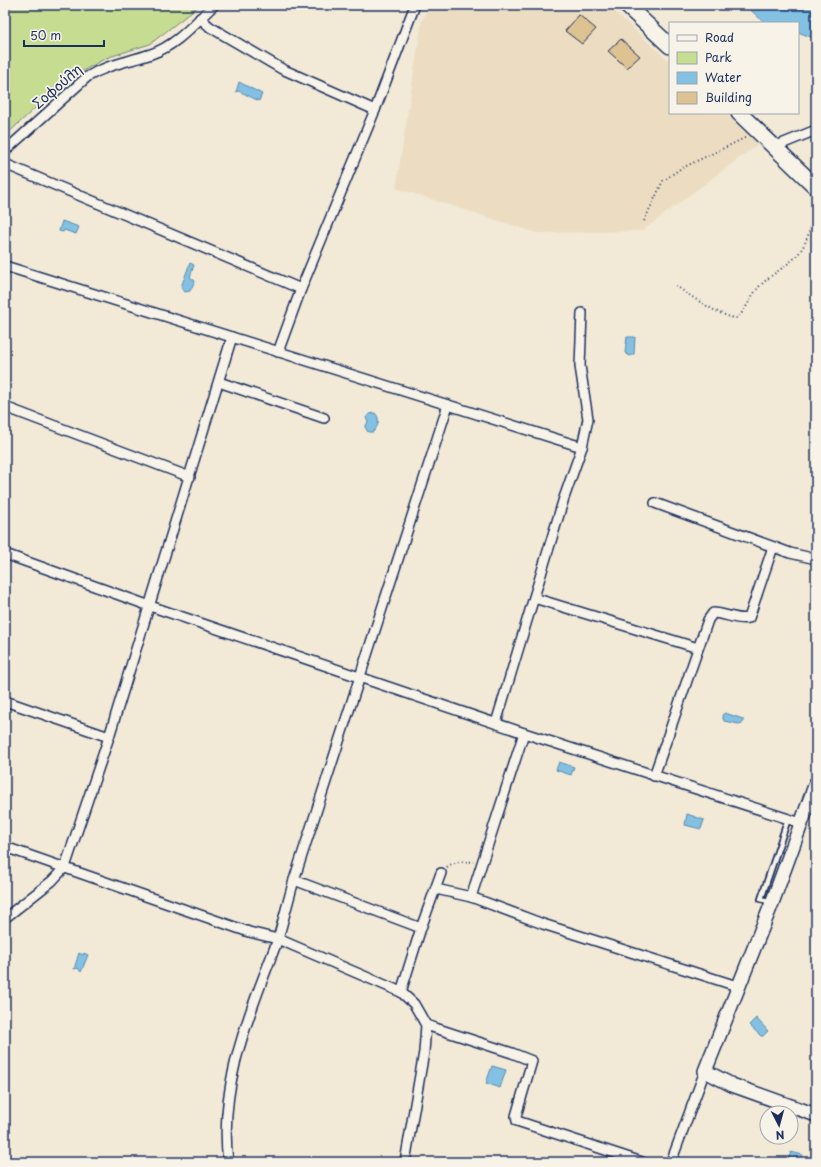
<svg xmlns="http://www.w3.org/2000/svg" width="821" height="1167" font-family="'Playpen Sans',sans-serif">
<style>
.built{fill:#ecddc2}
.green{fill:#c6dc91;stroke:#708678}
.water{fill:#83c1e3;stroke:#5987ae}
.building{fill:#ddc292;stroke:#1b2f5e}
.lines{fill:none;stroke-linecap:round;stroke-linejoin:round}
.lane-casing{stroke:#1b2f5e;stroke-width:8}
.street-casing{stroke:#1b2f5e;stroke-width:12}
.secondary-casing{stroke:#1b2f5e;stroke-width:16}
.primary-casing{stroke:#1b2f5e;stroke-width:18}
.path{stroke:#1b2f5e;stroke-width:2;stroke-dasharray:1 3;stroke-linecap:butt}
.lane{stroke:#f7f3e8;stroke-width:4.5}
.street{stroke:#f7f3e8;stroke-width:9}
.secondary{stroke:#f7f3e8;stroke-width:13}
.primary{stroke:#f7f3e8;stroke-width:15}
.labels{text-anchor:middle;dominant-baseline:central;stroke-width:3.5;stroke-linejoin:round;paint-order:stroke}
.street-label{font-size:14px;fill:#1b2f5e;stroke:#f7f3e8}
</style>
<rect width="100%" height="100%" fill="#f2e9d7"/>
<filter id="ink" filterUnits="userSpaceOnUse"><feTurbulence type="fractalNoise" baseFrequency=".025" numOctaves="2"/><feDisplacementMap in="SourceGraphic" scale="8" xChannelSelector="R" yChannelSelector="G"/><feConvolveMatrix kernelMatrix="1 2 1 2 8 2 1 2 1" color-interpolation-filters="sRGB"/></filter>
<g filter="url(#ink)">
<path class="built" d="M430 5H608L670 62V113H725L758 144 642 231 537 233 396 188 422 20Z"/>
<path class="green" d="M5 5H200L150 44 106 58 63 82 5 136Z"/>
<g class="water">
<path d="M745 5H816V39L798 32V23H765Z"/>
<path d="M239 82 262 94 259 101 239 91 236 92Z"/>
<path d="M62 221 79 227 76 234 64 230 63 232 59 231Z"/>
<path d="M190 263 194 265 190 277 195 281 190 291 185 292 181 287Z"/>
<path d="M627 337H635L634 354 630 356 625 353Z"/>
<path d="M375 413C381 419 378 427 373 432H368L365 427 368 422 366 418 369 414Z"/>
<path d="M725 713 743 719V723L739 724 724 721 722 715Z"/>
<path d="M559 762 574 767 571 775 556 770Z"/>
<path d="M687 814 704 820 701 829 685 825Z"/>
<path d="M79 953 83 955 84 953 88 955 81 972 78 968 74 969Z"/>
<path d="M756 1018 768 1031 763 1036H761L749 1025Z"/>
<path d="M492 1066 506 1070 500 1088 486 1083Z"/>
<path d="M791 1152 803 1155 800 1162 788 1160Z"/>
</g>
<g class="building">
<path d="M579 15 596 29 582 44 565 31Z"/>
<path d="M621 39 640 56 627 68 608 51Z"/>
</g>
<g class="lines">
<defs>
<path id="lane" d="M771 902 761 899 788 819"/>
<g id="street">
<path d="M200 18 210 27 282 69 375 110"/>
<path d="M774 147 816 130"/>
<path d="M5 151 87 77C108 64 128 62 151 54 176 46 195 23 214 5"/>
<path d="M5 164 301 289"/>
<path d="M5 266 582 447"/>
<path d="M278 352 301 289 375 110 415 5"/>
<path d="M219 382 324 418"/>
<path d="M5 407 190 477"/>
<path d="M655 503 790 553 816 559"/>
<path d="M5 554 150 606 524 733 801 823"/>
<path d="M534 598 698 648"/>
<path d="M5 701 109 737"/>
<path d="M496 723 564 498 582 447 588 419 580 366 582 313"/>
<path d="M654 776 708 620 713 613C725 613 737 621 749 618L773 547"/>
<path d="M5 847 249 932 278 939C251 1011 218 1083 228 1162"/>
<path d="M294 880 421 928"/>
<path d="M436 889 471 897 543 924 740 987"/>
<path d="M471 897 524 733"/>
<path d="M5 918 52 881 65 867 109 737 232 337"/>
<path d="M401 992 421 928 441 873"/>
<path d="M426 1025 512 1053 532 1061 516 1116 517 1121 642 1162"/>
<path d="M405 1162 424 1052 426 1025 414 1004 401 992 278 939 294 880 448 405"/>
<path d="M671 1162 705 1071"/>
</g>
<path id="secondary" d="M816 783 772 903 705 1071 732 1085 816 1115"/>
<g id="primary">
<path d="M626 5 670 46"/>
<path d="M739 113 816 187"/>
</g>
</defs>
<use href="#lane" class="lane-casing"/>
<use href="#street" class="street-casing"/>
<use href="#secondary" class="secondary-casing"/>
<use href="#primary" class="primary-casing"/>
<g class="path">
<path d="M644 221 663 181 680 169 747 137"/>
<path d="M676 286C689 295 722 318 737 318 749 307 751 293 762 284 771 275 782 269 791 261 810 246 811 222 816 200"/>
<path d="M447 867C454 861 465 861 474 862"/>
</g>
<use href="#lane" class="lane"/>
<use href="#street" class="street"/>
<use href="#secondary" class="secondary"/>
<use href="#primary" class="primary"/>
</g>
</g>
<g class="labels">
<g class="street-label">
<text transform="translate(57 86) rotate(-41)">Σοφούλη</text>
</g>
</g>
<rect width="821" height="1167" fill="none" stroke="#f7f3e8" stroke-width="20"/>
<rect x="10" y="10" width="801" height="1147" fill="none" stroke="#1b2f5e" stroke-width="1.5" filter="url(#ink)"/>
<rect x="669" y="22" width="130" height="92" fill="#f7f3e8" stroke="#9fa5b1"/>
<rect x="677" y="35" width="20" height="6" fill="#f7f3e8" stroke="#9fa5b1"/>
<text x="705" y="42" font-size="12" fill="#1b2f5e">Road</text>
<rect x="677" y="52" width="20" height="12" fill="#c6dc91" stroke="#9fa5b1"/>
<text x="705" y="62" font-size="12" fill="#1b2f5e">Park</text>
<rect x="677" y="72" width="20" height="12" fill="#83c1e3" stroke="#9fa5b1"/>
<text x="705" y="82" font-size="12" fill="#1b2f5e">Water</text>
<rect x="677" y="92" width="20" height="12" fill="#ddc292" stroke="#9fa5b1"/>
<text x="705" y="102" font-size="12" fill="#1b2f5e">Building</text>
<g transform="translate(779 1125) rotate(174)"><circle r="19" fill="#f7f3e8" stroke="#9fa5b1"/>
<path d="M0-3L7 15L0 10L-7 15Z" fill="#1b2f5e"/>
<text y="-6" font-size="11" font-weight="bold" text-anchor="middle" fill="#1b2f5e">N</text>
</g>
<path d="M24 40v6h80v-6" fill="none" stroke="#1b2f5e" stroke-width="2"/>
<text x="30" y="40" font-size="12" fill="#1b2f5e" stroke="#f7f3e8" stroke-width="3" paint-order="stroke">50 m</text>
</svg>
